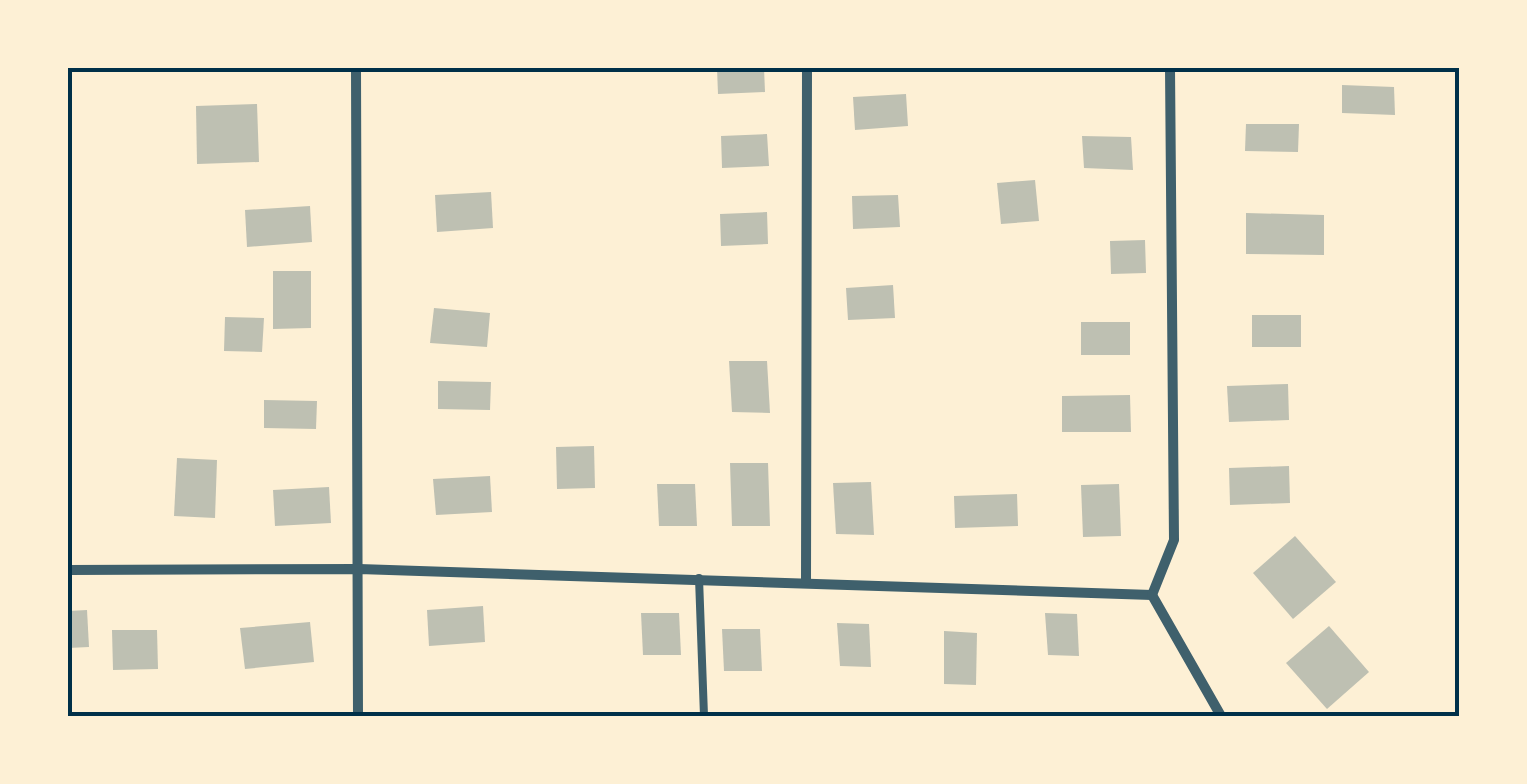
<svg xmlns="http://www.w3.org/2000/svg" width="1527" height="784" font-family="Manrope,sans-serif">
<style>
.building{fill:#bec0b2}
.lines{fill:none;stroke-linecap:round;stroke-linejoin:round}
.service{stroke:#3f606c;stroke-width:8}
.minor{stroke:#3f606c;stroke-width:10}
.neatline{fill:none;stroke:#003049;stroke-width:4}
</style>
<rect width="100%" height="100%" fill="#fdf0d5"/>
<g class="building">
<path d="M717 68H764L765 92 718 94Z"/>
<path d="M1342 85 1394 87 1395 115 1342 113Z"/>
<path d="M906 94 908 126 855 130 853 97Z"/>
<path d="M257 104 259 162 197 164 196 106Z"/>
<path d="M1246 124H1299L1298 152 1245 151Z"/>
<path d="M767 134 769 166 722 168 721 136Z"/>
<path d="M1082 136 1131 137 1133 170 1084 168Z"/>
<path d="M1035 180 1039 221 1001 224 997 183Z"/>
<path d="M491 192 493 228 437 232 435 195Z"/>
<path d="M898 195 900 227 853 229 852 196Z"/>
<path d="M310 206 312 242 247 247 245 210Z"/>
<path d="M767 212 768 244 721 246 720 214Z"/>
<path d="M1246 213 1324 215V255L1246 254Z"/>
<path d="M1145 240 1146 273 1111 274 1110 241Z"/>
<path d="M273 271H311V328L273 329Z"/>
<path d="M893 285 895 318 848 320 846 288Z"/>
<path d="M434 308 490 313 487 347 430 343Z"/>
<rect x="1252" y="315" width="49" height="32"/>
<path d="M225 317 264 318 262 352 224 351Z"/>
<rect x="1081" y="322" width="49" height="33"/>
<path d="M729 361H767L770 413 732 412Z"/>
<path d="M438 381 491 382 490 410 438 409Z"/>
<path d="M1288 384 1289 420 1229 422 1227 386Z"/>
<path d="M1130 395 1131 432H1062V396Z"/>
<path d="M264 400 317 401 316 429 264 428Z"/>
<path d="M594 446 595 488 557 489 556 447Z"/>
<path d="M177 458 217 460 215 518 174 516Z"/>
<path d="M730 463H768L770 526H732Z"/>
<path d="M1289 466 1290 503 1230 505 1229 468Z"/>
<path d="M490 476 492 512 436 515 433 479Z"/>
<path d="M871 482 874 535 836 534 833 483Z"/>
<path d="M657 484H695L697 526H659Z"/>
<path d="M1119 484 1121 536 1083 537 1081 485Z"/>
<path d="M329 487 331 523 275 526 273 490Z"/>
<path d="M1017 494 1018 526 955 528 954 496Z"/>
<path d="M1295 536 1336 582 1293 619 1253 573Z"/>
<path d="M483 606 485 642 429 646 427 610Z"/>
<path d="M87 610 89 647 68 648V611Z"/>
<path d="M641 613H679L681 655H643Z"/>
<path d="M1045 613 1077 614 1079 656 1048 655Z"/>
<path d="M310 622 314 662 245 669 240 628Z"/>
<path d="M837 623 869 624 871 667 840 666Z"/>
<path d="M1329 626 1369 672 1327 709 1286 663Z"/>
<path d="M722 629H760L762 671H724Z"/>
<path d="M112 630H157L158 669 113 670Z"/>
<path d="M944 631 977 633 976 685 944 684Z"/>
</g>
<g class="lines">
<path class="service" d="M699 578 704 716"/>
<g class="minor">
<path d="M356 68 358 716"/>
<path d="M68 570 359 569 1152 595"/>
<path d="M806 581 807 68"/>
<path d="M1152 595 1174 540 1170 68"/>
<path d="M1152 595 1221 716"/>
</g>
</g>
<rect width="1527" height="784" fill="none" stroke="#fdf0d5" stroke-width="140"/>
<rect x="70" y="70" width="1387" height="644" class="neatline"/>
</svg>
